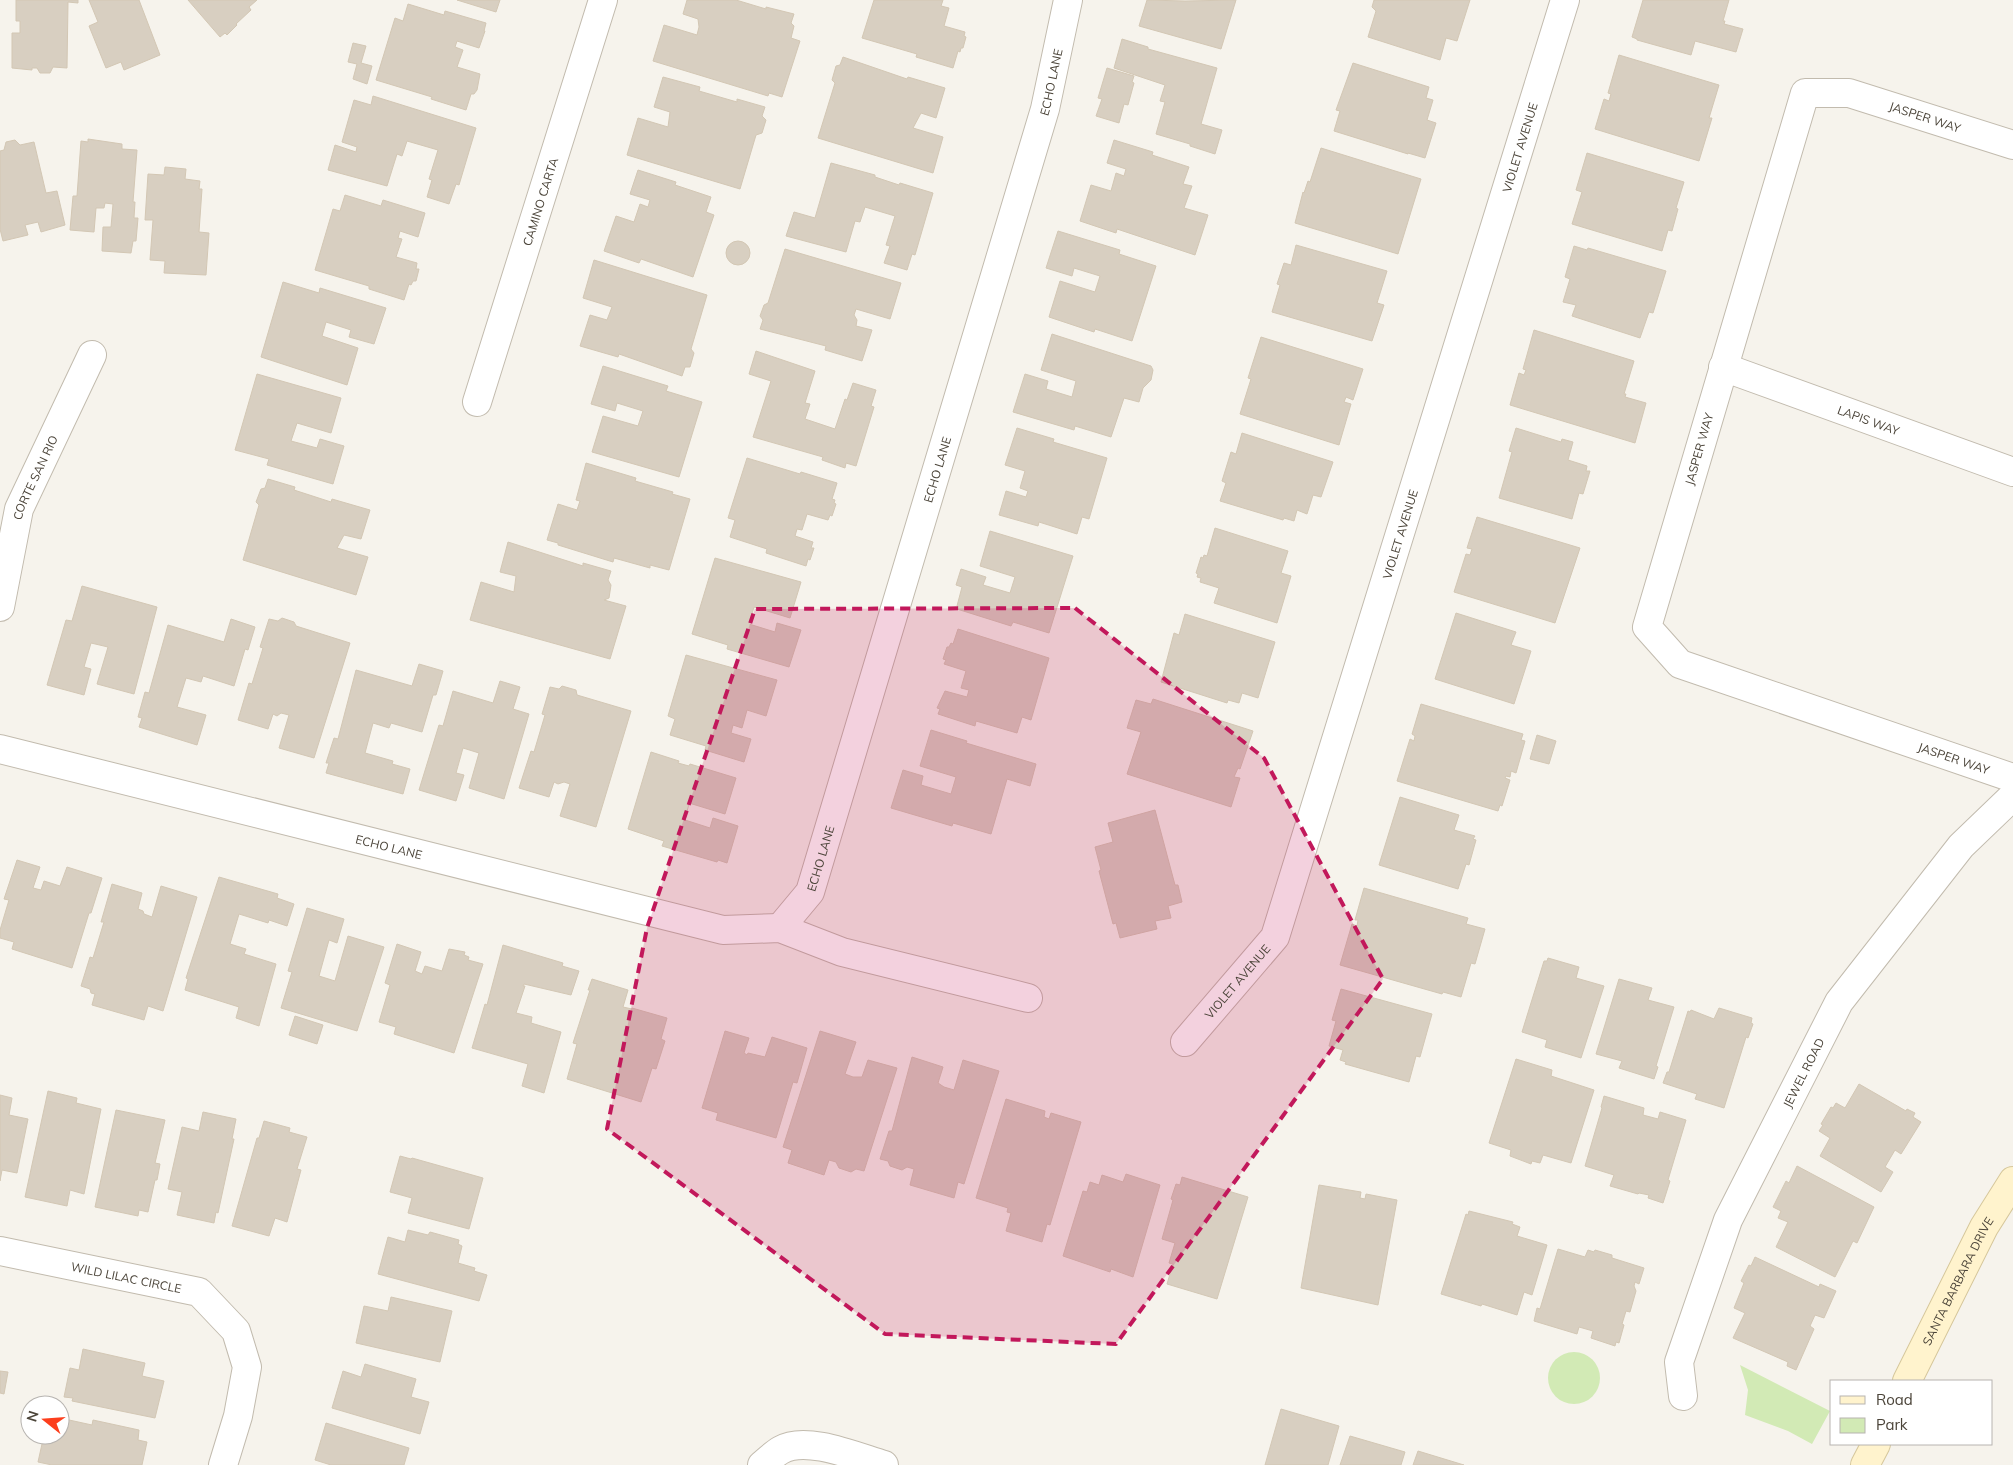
<svg xmlns="http://www.w3.org/2000/svg" width="2013" height="1465" font-family="Mulish,sans-serif">
<style>
.green{fill:#d2eab5}
.building{fill:#d8cfc1;stroke:#d3c7b4}
.lines{fill:none;stroke-linecap:round;stroke-linejoin:round}
.street-casing{stroke:#c2bbae;stroke-width:30}
.secondary-casing{stroke:#d6c79b;stroke-width:30}
.street{stroke:#fff;stroke-width:28}
.secondary{stroke:#fff3cd;stroke-width:28}
.marked{fill:#c2185b;fill-opacity:0.2;stroke:#c2185b;stroke-width:4;stroke-dasharray:10 6;stroke-linejoin:round}
.labels{text-anchor:middle;dominant-baseline:central;stroke-width:4;stroke-linejoin:round;paint-order:stroke}
.street-label{font-size:12px;fill:#4b4439;stroke:#fff}
</style>
<rect width="100%" height="100%" fill="#f6f3ec"/>
<g class="green">
<circle cx="1574" cy="1378" r="26"/>
<path d="M1740 1365 1830 1411 1812 1444 1788 1431 1745 1415 1748 1390Z"/>
</g>
<g class="building">
<path d="M16 0H78V3L68 2 67 68 53 67 50 73H40L37 68H32V70L12 68V33H20V21H16Z"/>
<path d="M89 0H139L160 55 124 70 121 62 106 68 89 26 98 22Z"/>
<path d="M188 0H257L249 7 251 10 236 24 237 25 227 35 225 33 220 37Z"/>
<path d="M457 0H500L496 12Z"/>
<path d="M687 0H736L766 9V7L794 14 791 23 794 26 791 38 800 41 782 97 769 93 768 96 653 61 664 25 697 35 699 27 698 19 683 14Z"/>
<path d="M874 0H943L941 6 949 8 944 26 965 32 964 36 966 37 963 48H961L960 52 958 51 953 68 916 57 917 54 862 38Z"/>
<path d="M1147 0 1185 1 1236 0 1221 49 1139 26Z"/>
<path d="M1374 0H1470L1457 41 1446 38 1440 60 1368 37 1376 11 1372 7Z"/>
<path d="M1643 0H1729L1723 21H1725L1724 24 1743 29 1736 52 1695 41 1691 55 1637 40V39L1632 37Z"/>
<path d="M408 4 444 15 445 11 486 23 484 31H485L479 48 457 41 455 47 463 50 457 67 480 74 477 90 474 94H471L466 110 431 99 432 97 376 80 395 18 403 21Z"/>
<path d="M1122 39 1148 47V49L1217 68 1201 124 1222 130 1215 154 1190 146V144L1156 134 1165 102 1160 101 1165 85 1114 68Z"/>
<path d="M353 43 366 46 361 63 372 66 367 84 353 79 357 64 348 62Z"/>
<path d="M1619 55 1719 85 1709 118H1712L1699 161 1595 129 1604 99 1609 101 1611 94 1608 93Z"/>
<path d="M843 57 907 79 908 77 945 88 936 118 921 113 913 128 943 137 933 173 818 138 835 83 832 80 836 66 840 65Z"/>
<path d="M1353 63 1429 87 1426 98 1433 100 1427 120 1436 123 1425 158 1408 153V154L1334 131 1340 111 1336 110Z"/>
<path d="M1107 68 1134 76 1132 82 1134 83 1128 105 1124 104 1119 123 1096 116 1102 99 1098 98Z"/>
<path d="M663 77 700 87 699 91 737 102V99L765 107 762 116 766 120 762 133 756 135 740 189 627 155 638 118 668 127 670 112 654 107Z"/>
<path d="M373 96 476 128 459 185 456 184 449 204 427 197 432 180 429 179 438 150 407 141 402 156 397 154 387 186 328 170 335 145 356 152 357 147 342 142 354 100 371 105Z"/>
<path d="M88 139 122 144V149L137 150 133 202H135L134 218H138L136 241H133L131 253 102 251 103 227H111L113 204 105 203 104 208H96L94 232 70 230 73 196H77L81 141 88 142Z"/>
<path d="M15 140 20 145 34 142 46 193 57 191 65 225 41 232 38 222 25 225 28 235 3 241 0 229V151L4 150 6 142Z"/>
<path d="M1114 140 1153 152 1152 155 1189 167 1183 184 1192 186 1184 208 1208 215 1195 255 1117 229 1116 233 1080 221 1091 185 1111 191 1116 173 1124 176 1126 169 1107 163Z"/>
<path d="M1321 148 1421 179 1398 254 1295 223 1303 192 1304 193 1308 181 1310 182Z"/>
<path d="M1587 153 1684 182 1676 208 1678 209 1672 231 1668 230 1662 251 1572 224 1582 192 1576 190Z"/>
<path d="M831 163 875 175V177L899 185 900 183 933 193 915 255 912 254 907 270 884 263 890 246 886 245 895 216 865 207 860 222 855 221 846 252 786 236 794 212 815 218Z"/>
<path d="M165 167 186 169 185 179 200 181 199 189H202L199 232 209 233 206 275 164 273 165 261 150 260 153 220H145L148 174 164 175Z"/>
<path d="M638 170 676 182 675 185 711 197 706 212 714 215 693 277 641 259 639 263 604 251 616 216 634 222 640 204 648 207 650 200 630 194Z"/>
<path d="M345 195 381 206 383 200 425 213 418 237 400 231 398 238 402 239 396 257 417 263 416 269H419L416 281H413L411 285 409 284 404 300 369 289V286L315 270 333 209 340 211Z"/>
<path d="M1058 231 1120 250 1119 254 1156 266 1132 341 1095 329 1094 332 1049 317 1060 281 1095 292 1100 276 1074 268 1072 276 1046 268Z"/>
<circle cx="738" cy="253" r="12"/>
<path d="M1296 245 1387 271 1377 303 1384 305 1372 341 1272 312 1280 285 1277 284 1284 263 1291 265Z"/>
<path d="M1574 246 1587 250 1588 248 1666 271 1653 313 1649 312 1640 338 1572 316 1576 305 1563 302 1570 279 1565 277Z"/>
<path d="M785 249 901 283 890 319 856 309 854 315 857 320 856 326 872 330 862 361 825 350 826 346 760 329 763 320 760 316 764 305 768 303Z"/>
<path d="M594 260 707 295 691 349 694 353 690 367H685L682 376 619 354 618 357 580 346 590 315 607 320 612 307 583 298Z"/>
<path d="M283 282 319 293 320 288 386 308 374 344 349 337 351 330 326 322 322 336 358 348 347 385 261 357Z"/>
<path d="M1534 330 1634 361 1624 394H1626L1625 397 1646 403 1635 443 1510 405 1519 373 1524 375 1526 370 1523 369Z"/>
<path d="M1052 334 1151 366 1153 370 1151 380 1143 388 1139 402 1124 398 1111 437 1075 426 1074 430 1013 412 1025 374 1048 381 1046 389 1072 397 1076 381 1041 370Z"/>
<path d="M1261 337 1363 369 1353 400 1346 397 1344 402 1351 404 1339 445 1240 414 1251 379 1248 378Z"/>
<path d="M756 351 815 371 805 403 810 404 805 419 835 429 845 399 847 400 853 383 876 390 871 406 874 407 856 466 846 463 845 468 822 460 823 457 753 437 771 381 749 374Z"/>
<path d="M603 366 668 386 666 391 702 402 679 477 592 452 603 416 638 426 643 411 617 403 615 411 591 404Z"/>
<path d="M257 374 341 398 331 433 297 423 291 441 317 448 320 439 344 446 333 484 267 465 269 459 235 450Z"/>
<path d="M1017 428 1054 439 1053 442 1107 458 1089 519 1082 517 1077 534 1039 522 1038 526 999 515 1006 491 1026 497 1028 491 1020 488 1025 471 1005 465Z"/>
<path d="M1516 428 1561 442 1562 439 1573 442 1568 460 1587 466 1586 471H1590L1583 494 1579 493 1572 519 1499 498 1512 452 1509 451Z"/>
<path d="M1242 433 1333 462 1321 497 1313 495 1307 514 1297 510 1294 521 1284 518 1283 520 1220 501 1226 483 1222 481 1231 452 1236 454Z"/>
<path d="M747 458 800 474 801 472 837 483 832 499 835 500 834 503 836 504 832 516 830 515 828 520 807 514 802 530 797 529 795 536 813 542 811 548H814L810 560 808 559 806 566 766 553 767 549 730 537 735 520 728 518Z"/>
<path d="M586 463 636 478 635 481 673 492 672 494 690 499 669 570 650 565V568L614 558 613 562 558 545V543L547 540 558 504 577 510 580 501 576 500Z"/>
<path d="M268 479 295 487 294 490 331 502 332 499 370 510 361 539 344 535 337 548 368 557 356 595 243 560 259 505 256 502 261 489 265 488Z"/>
<path d="M1477 517 1580 548 1555 623 1454 592 1466 554 1470 555 1472 549 1467 548Z"/>
<path d="M1215 528 1288 551 1281 573 1291 576 1277 623 1214 603 1219 588 1200 582 1201 578 1197 577 1198 574 1196 573 1201 557 1203 558 1204 555 1207 556Z"/>
<path d="M990 531 1073 556 1049 633 1013 622 1011 626 957 609 958 606H957L962 587 956 585 961 569 986 577 983 585 1010 593 1015 577 980 566Z"/>
<path d="M508 542 583 566V563L611 571 608 580 611 585 609 598 604 600 626 606 610 659 470 620 481 582 514 592 516 576 500 572Z"/>
<path d="M715 558 801 582 790 618 754 607 749 624 775 632 777 623 801 630 789 667 727 649 728 645 692 634Z"/>
<path d="M82 586 157 607 134 694 97 684 108 647 91 643 84 667 91 669 84 695 47 685 66 620 72 621Z"/>
<path d="M1456 613 1516 632 1511 645 1531 651 1514 704 1435 679Z"/>
<path d="M1185 614 1275 642 1258 698 1242 693 1239 703 1228 700 1227 703 1161 682 1174 633 1179 635Z"/>
<path d="M282 618 294 622 296 626 350 643 314 758 279 748 289 715 281 713 277 716 273 714 268 729 238 720 249 683 252 684 263 648 260 647 269 619 278 621Z"/>
<path d="M231 619 255 627 248 650 245 649 234 686 203 676 201 682 186 678 177 707 206 715 197 745 139 727 142 718 138 717 145 692 149 693 168 625 224 642Z"/>
<path d="M958 629 1049 658 1031 720 1022 717 1017 733 976 721 975 726 938 714 940 709 937 708 945 691 967 697 969 690 961 688 966 671 944 664 946 660 943 659 947 647H949L951 643 953 644Z"/>
<path d="M686 655 777 680 766 716 747 710 742 728 733 725 731 733 751 739 744 762 705 750 706 746 670 735 675 719 668 716Z"/>
<path d="M419 664 443 671 436 695H433L422 732 391 723 389 728 373 723 365 753 393 761 392 764 410 769 403 794 326 773 329 763H326L334 738 338 739 356 670 412 686Z"/>
<path d="M500 681 520 687 513 709 529 714 504 799 469 788 479 753 463 748 456 773 464 775 456 801 419 790 439 725 443 726 453 691 493 703Z"/>
<path d="M562 686 576 690 577 695 631 711 596 827 560 816 570 784 564 782 558 784 554 782 549 797 519 788 531 751 534 752 545 715 542 714 550 687 559 689Z"/>
<path d="M1153 699 1253 731 1240 769 1238 768 1234 777 1240 778 1231 807 1127 774 1141 732 1127 728 1136 700 1151 704Z"/>
<path d="M1421 704 1523 734 1521 740 1525 741 1516 773 1511 771 1510 777 1506 776 1505 778 1510 780 1502 806 1500 805 1498 811 1397 781 1410 739 1414 741 1415 736 1412 734Z"/>
<path d="M931 730 967 741 966 743 1036 764 1030 786 1007 779 991 834 953 823 952 826 891 808 903 770 923 776 921 785 951 794 956 777 920 766Z"/>
<path d="M1537 735 1556 741 1549 764 1530 759Z"/>
<path d="M651 752 679 761 678 763 689 766 690 764 736 778 725 814 689 803 685 820 710 828 713 818 738 826 727 863 718 860 717 862 662 846 664 841 628 829Z"/>
<path d="M1400 797 1459 815 1454 830 1475 836 1473 839 1476 840 1469 865 1466 864 1458 889 1379 865Z"/>
<path d="M1155 810 1175 885H1178L1182 902 1168 906 1171 918 1155 921 1157 929 1120 938 1116 923 1113 924 1099 871 1101 870 1095 847 1113 842 1108 823Z"/>
<path d="M17 860 40 867 33 888 41 890 44 881 60 886 67 867 102 878 91 913H89L72 968 12 949 14 942 0 938V930L9 900 4 899Z"/>
<path d="M219 877 278 894 277 898 294 904 287 926 269 920 268 923 239 914 230 944 246 949 244 954 276 964 259 1026 236 1018 239 1007 185 990 188 979 186 978Z"/>
<path d="M112 884 142 893 138 909 143 911 144 914 152 917 161 886 197 897 163 1011 148 1006 144 1020 92 1005 95 994 91 993 90 989 81 986 90 957 93 958 104 922H101Z"/>
<path d="M1364 888 1468 918 1466 924 1485 929 1475 964 1471 963 1461 997 1443 992 1442 994 1340 965 1352 924 1357 926 1358 920H1355Z"/>
<path d="M307 908 344 919 337 943 329 940 319 976 335 981 348 936 384 947 357 1031 281 1008 292 972 288 971Z"/>
<path d="M397 944 421 952 415 971 422 974 425 966 442 971 449 949 465 952 464 955 469 957 468 960 483 964 454 1053 394 1034 396 1027 379 1022 390 985 385 983Z"/>
<path d="M503 945 563 963 562 966 579 971 571 995 524 984 523 986H525L516 1013 532 1017 531 1023 561 1032 544 1093 522 1086 528 1064 472 1048 485 1004 487 1005Z"/>
<path d="M1548 958 1579 967 1576 978 1604 986 1581 1058 1545 1047 1547 1040 1522 1032 1544 961H1547Z"/>
<path d="M592 979 628 990 623 1007 632 1009V1008L667 1018 661 1039 665 1041 656 1069 652 1068 641 1102 567 1079 577 1044 573 1043 590 990H588Z"/>
<path d="M1619 979 1652 988 1648 1000 1674 1007 1656 1066 1658 1067 1654 1079 1619 1068 1622 1061 1596 1054Z"/>
<path d="M1341 989 1432 1014 1420 1057 1416 1056 1409 1082 1345 1064 1346 1062 1340 1060 1343 1050 1329 1046 1336 1021 1332 1020Z"/>
<path d="M1719 1008 1752 1018 1751 1023 1753 1024 1748 1038 1746 1037 1724 1108 1695 1099 1697 1094 1663 1083 1667 1072H1669L1688 1011 1690 1012 1691 1010 1714 1019Z"/>
<path d="M295 1016 323 1025 317 1044 289 1035Z"/>
<path d="M725 1031 749 1038 744 1053 747 1055 748 1053 765 1057 772 1037 807 1048 797 1083 793 1082 776 1138 716 1120 718 1113 702 1108Z"/>
<path d="M820 1031 856 1042 845 1074 853 1077H862L868 1060 897 1068 864 1171 856 1169 851 1172 839 1168 836 1162 829 1160 824 1175 788 1163 792 1150 783 1147Z"/>
<path d="M912 1057 943 1067 938 1083 944 1087 954 1090 963 1060 999 1071 964 1184 958 1182 954 1198 910 1185 914 1169 907 1167 902 1170 890 1166 888 1161 880 1159 889 1131H892Z"/>
<path d="M1516 1059 1552 1070 1551 1076 1594 1090 1571 1163 1543 1155 1540 1163 1532 1161 1531 1164 1510 1156 1511 1150 1489 1143Z"/>
<path d="M1859 1084 1906 1111 1907 1109 1915 1113 1913 1117 1921 1122 1901 1154 1895 1150 1885 1167 1893 1172 1881 1192 1820 1156 1830 1138 1819 1131 1823 1125 1821 1124 1831 1107 1833 1108 1836 1103 1845 1108Z"/>
<path d="M48 1091 77 1098 76 1103 101 1109 84 1194 70 1190 67 1206 25 1197Z"/>
<path d="M0 1095 12 1098 9 1115 28 1119 17 1173 2 1170 0 1181Z"/>
<path d="M1604 1096 1644 1108 1643 1115 1658 1119 1660 1112 1686 1120 1668 1180 1670 1181 1663 1203 1648 1198 1649 1195 1639 1193 1638 1194 1610 1186 1614 1175 1585 1166 1602 1108 1601 1107Z"/>
<path d="M1006 1099 1045 1111 1044 1117 1049 1119 1051 1113 1081 1122 1050 1225 1047 1224 1042 1242 1006 1231 1011 1213 1007 1212 1008 1208 976 1198Z"/>
<path d="M116 1110 165 1120 155 1163 160 1164 157 1180H155L148 1212 139 1210 138 1216 95 1207Z"/>
<path d="M203 1112 236 1119 232 1139H234L218 1213 216 1212 214 1223 177 1215 182 1192 168 1189 182 1127 199 1131Z"/>
<path d="M264 1121 290 1128 289 1132 307 1137 297 1169 301 1170 287 1222 275 1218 269 1236 232 1226 257 1138H259Z"/>
<path d="M400 1156 411 1159 412 1158 483 1178 469 1229 408 1213 412 1198 390 1192Z"/>
<path d="M1797 1166 1874 1207 1857 1243 1853 1241 1835 1277 1776 1247 1788 1222 1778 1218 1781 1211 1773 1207 1786 1181 1789 1183Z"/>
<path d="M1126 1174 1160 1185 1133 1277 1111 1269 1110 1272 1063 1256 1083 1191 1087 1192 1090 1182 1099 1185 1102 1175 1123 1182Z"/>
<path d="M1182 1177 1248 1197 1217 1299 1167 1284 1173 1264 1169 1263 1175 1243 1162 1239 1173 1200 1171 1199 1176 1184 1180 1185Z"/>
<path d="M1319 1185 1361 1192 1360 1198 1365 1199 1366 1194 1397 1200 1378 1305 1301 1288Z"/>
<path d="M1469 1211 1513 1222 1512 1224 1520 1227 1517 1236 1547 1245 1532 1295 1524 1292 1517 1315 1482 1304 1481 1306 1441 1294 1466 1214 1468 1215Z"/>
<path d="M408 1230 428 1235 430 1232 459 1240 458 1244 462 1246 458 1263 475 1268 474 1271 487 1275 479 1301 378 1274 388 1237 405 1242Z"/>
<path d="M1558 1249 1585 1257 1588 1250 1594 1252 1595 1250 1612 1255V1258L1644 1268 1639 1284 1635 1282 1634 1286 1636 1291 1630 1312 1626 1311 1622 1324 1624 1325 1619 1343 1616 1342 1615 1346 1591 1338 1593 1331 1579 1327 1577 1334 1534 1321 1537 1308 1540 1309Z"/>
<path d="M1755 1257 1819 1287 1820 1284 1836 1291 1824 1318 1815 1315 1810 1326 1814 1329 1796 1370 1787 1366 1788 1362 1733 1338 1745 1313 1734 1308 1744 1283 1741 1281 1749 1265 1751 1266Z"/>
<path d="M391 1297 452 1311 440 1362 356 1343 364 1306 388 1311Z"/>
<path d="M83 1349 145 1363 142 1376 164 1381 155 1418 72 1401 73 1398 64 1397 70 1368 79 1370Z"/>
<path d="M365 1364 416 1379 411 1397 429 1402 420 1434 332 1408 343 1371 361 1377Z"/>
<path d="M0 1371 8 1372 4 1394 0 1393Z"/>
<path d="M1281 1409 1339 1426 1328 1465H1265Z"/>
<path d="M60 1418 92 1425 93 1420 139 1430 138 1440 147 1442 142 1465H52L38 1462 44 1435H60Z"/>
<path d="M326 1423 409 1448 404 1465H331L315 1460Z"/>
<path d="M1350 1436 1405 1452 1401 1465H1340Z"/>
<path d="M1418 1451 1464 1465H1413Z"/>
</g>
<g class="lines">
<defs>
<g id="street">
<path id="s1" d="M2013 145 1849 93H1805L1647 627 1680 664 2013 778"/>
<path id="s2" d="M1723 367 2013 472"/>
<path id="s3" d="M477 402 603 0"/>
<path id="s4" d="M0 607 19 509 92 355"/>
<path id="s5" d="M0 749 723 930 780 928 842 952 1028 998"/>
<path id="s6" d="M780 928 810 892 1045 109 1068 0"/>
<path id="s7" d="M1185 1042 1275 937 1565 0"/>
<path id="s8" d="M0 1251 199 1292 236 1331 247 1367 238 1416 223 1465"/>
<path id="s9" d="M1683 1396 1679 1362 1728 1220 1839 1002 1961 846 2013 796"/>
<path d="M762 1465C768 1460 774 1454 781 1450 806 1435 857 1457 884 1465"/>
</g>
<g id="secondary">
<path id="s10" d="M1907 1381 1984 1227 2013 1181"/>
<path d="M1865 1465 1876 1444"/>
</g>
</defs>
<use href="#street" class="street-casing"/>
<use href="#secondary" class="secondary-casing"/>
<use href="#street" class="street"/>
<use href="#secondary" class="secondary"/>
</g>
<path class="marked" d="M1075 608 1264 758 1383 979 1116 1344 885 1334 607 1129 647 928 755 609Z"/>
<g class="labels">
<g class="street-label">
<text stroke="none"><textPath href="#s6" startOffset="892">ECHO LANE</textPath></text>
<text transform="translate(1925 117) rotate(18)">JASPER WAY</text>
<text stroke="none"><textPath href="#s7" startOffset="965">VIOLET AVENUE</textPath></text>
<text stroke="none"><textPath href="#s3" startOffset="210">CAMINO CARTA</textPath></text>
<text stroke="none"><textPath href="#s2" startOffset="155">LAPIS WAY</textPath></text>
<text transform="translate(1699 449) rotate(-74)">JASPER WAY</text>
<text stroke="none"><textPath href="#s6" startOffset="488">ECHO LANE</textPath></text>
<text stroke="none"><textPath href="#s4" startOffset="135">CORTE SAN RIO</textPath></text>
<text stroke="none"><textPath href="#s7" startOffset="560">VIOLET AVENUE</textPath></text>
<text stroke="none"><textPath href="#s1" startOffset="1112">JASPER WAY</textPath></text>
<text stroke="none"><textPath href="#s5" startOffset="401">ECHO LANE</textPath></text>
<text stroke="none"><textPath href="#s6" startOffset="82">ECHO LANE</textPath></text>
<text stroke="none"><textPath href="#s7" startOffset="80">VIOLET AVENUE</textPath></text>
<text stroke="none"><textPath href="#s9" startOffset="350">JEWEL ROAD</textPath></text>
<text stroke="none"><textPath href="#s8" startOffset="129">WILD LILAC CIRCLE</textPath></text>
<text stroke="none"><textPath href="#s10" startOffset="112">SANTA BARBARA DRIVE</textPath></text>
</g>
</g>
<rect x="1830" y="1380" width="162" height="65" fill="#ffffff" stroke="#b7b4b0"/>
<rect x="1840" y="1396" width="25" height="8" fill="#fff3cd" stroke="#b7b4b0"/>
<text x="1876" y="1405" font-size="15" fill="#4b4439">Road</text>
<rect x="1840" y="1418" width="25" height="15" fill="#d2eab5" stroke="#b7b4b0"/>
<text x="1876" y="1430" font-size="15" fill="#4b4439">Park</text>
<g transform="translate(45 1420) rotate(287)"><circle r="24" fill="#ffffff" stroke="#b7b4b0"/>
<path d="M0-4L9 19L0 12L-9 19Z" fill="#fc3f1d"/>
<text y="-8" font-size="14" font-weight="bold" text-anchor="middle" fill="#4b4439">N</text>
</g>
</svg>
